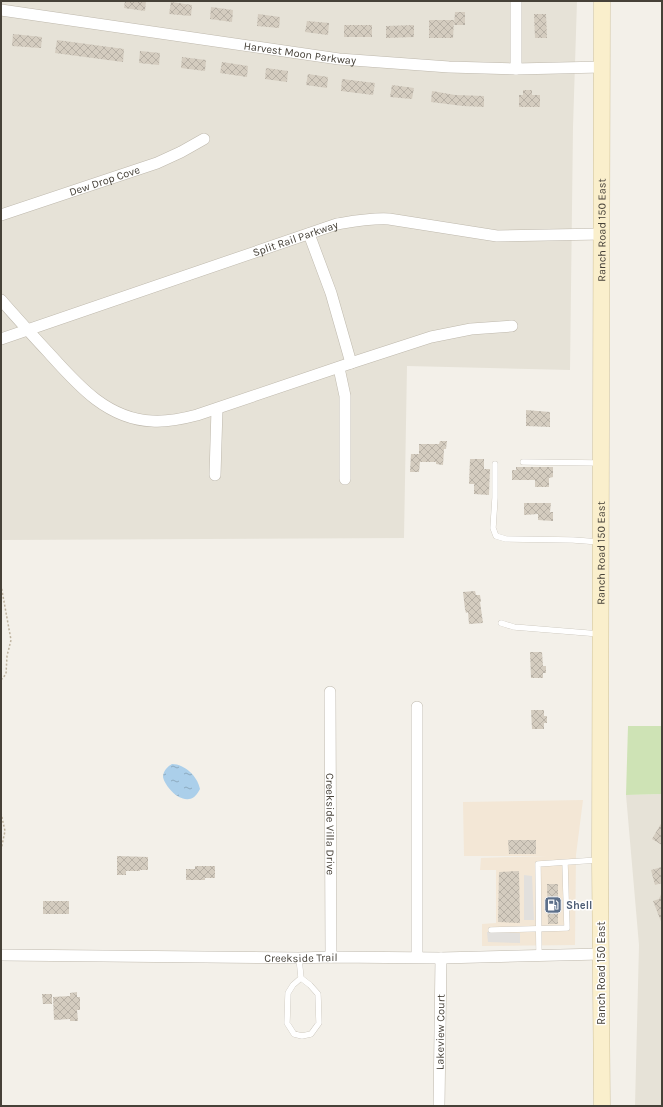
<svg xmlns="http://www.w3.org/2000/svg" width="663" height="1107" font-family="Karla,sans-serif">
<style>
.residential{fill:#e6e2d7}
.commercial{fill:#f3e7d6}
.green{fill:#cee3b5}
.parking{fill:#e2e0dd}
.water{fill:url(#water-ripples)}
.building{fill:url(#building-cross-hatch)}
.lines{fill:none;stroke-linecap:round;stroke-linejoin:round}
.service-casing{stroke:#beb8ac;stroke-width:6}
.minor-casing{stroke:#beb8ac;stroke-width:12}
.secondary-casing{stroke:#cfc29c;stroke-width:17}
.path{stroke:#beb39f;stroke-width:1.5;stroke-dasharray:2 2;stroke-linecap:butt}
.service{stroke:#fff;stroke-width:5.5}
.minor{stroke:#fff;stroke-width:11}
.secondary{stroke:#faefcc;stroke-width:16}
.labels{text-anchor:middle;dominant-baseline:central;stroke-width:3;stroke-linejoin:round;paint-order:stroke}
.street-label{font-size:11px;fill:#464138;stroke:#fff}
.service-label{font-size:11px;font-weight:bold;fill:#4e5e75;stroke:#fff;text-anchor:start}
</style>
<defs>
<pattern id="water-ripples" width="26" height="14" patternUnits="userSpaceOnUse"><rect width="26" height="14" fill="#abcfea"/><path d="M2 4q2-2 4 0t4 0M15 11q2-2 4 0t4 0" fill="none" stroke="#8daabf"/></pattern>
<pattern id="building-cross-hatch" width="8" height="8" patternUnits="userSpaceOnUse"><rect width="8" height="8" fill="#d4ccbf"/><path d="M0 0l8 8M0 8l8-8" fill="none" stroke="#b7b0a5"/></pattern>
</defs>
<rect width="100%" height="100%" fill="#f3f0e9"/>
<g class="residential">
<path d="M1 1H577L573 127 570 370 407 366 404 538 1 540Z"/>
<path d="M662 794V1106H635L639 945 626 795Z"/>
</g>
<path class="commercial" d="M583 800 576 855 575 945 482 946V924L496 923V870H480L481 858 547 856H464L463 802Z"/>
<path class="green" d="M628 726H662V794L626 795Z"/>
<g class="parking">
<path d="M524 875 532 876 534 920H524Z"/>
<path d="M487 932 520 933V943L488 942Z"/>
</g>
<path class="water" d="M172 764C185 764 198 777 200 789 198 793 194 799 189 799 178 801 165 786 163 777 163 771 168 766 172 764Z"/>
<g class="building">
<path d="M125 1H146L145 11 124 8Z"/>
<path d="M171 2 192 5 191 16 169 14Z"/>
<path d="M211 7 233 10 232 22 210 19Z"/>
<path d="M455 12H465V25H454Z"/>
<path d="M258 14 280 17 279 28 257 26Z"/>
<path d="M534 14H546L547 38H535Z"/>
<path d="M429 20H454L453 38H429Z"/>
<path d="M307 21 329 23 328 35 305 32Z"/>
<rect x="344" y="25" width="28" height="12"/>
<path d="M414 25V37L386 38V26Z"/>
<path d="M13 34 42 37 41 48 12 46Z"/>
<path d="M57 40 124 49 123 62 55 53Z"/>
<path d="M140 51 160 53 159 65 139 63Z"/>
<path d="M182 57 206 60 205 71 181 68Z"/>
<path d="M222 62 248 66 247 77 220 73Z"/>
<path d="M266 68 288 71 287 82 265 79Z"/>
<path d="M308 74 328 77 327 88 306 85Z"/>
<path d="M342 79 375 83 373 95 341 91Z"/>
<path d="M392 85 414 88 412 99 390 97Z"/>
<path d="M523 90H532V95H540V107H519V95H523Z"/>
<path d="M432 91 455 95 484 96V107L463 106 431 102Z"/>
<path d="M526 410 550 412V427L526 426Z"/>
<path d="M440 441H447L446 449H444L443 465 436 464V462H420L419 472H410L411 454H419V444H439Z"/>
<path d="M470 459H484V469H490L489 495 474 494V484H469Z"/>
<path d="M516 467H553V477L549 478V487H535V480H512V470H516Z"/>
<path d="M524 503H551L550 512H553V521L538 520V514L524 515Z"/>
<path d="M475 591 476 595H480L481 602H480L483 623 469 624 468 612 466 613 465 609 463 592Z"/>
<path d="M530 652H542L543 666H546V673H543V678H531Z"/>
<path d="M531 710H544V716H547V723H544V729H532Z"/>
<path d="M662 822V845L652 839Z"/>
<path d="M508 840H536V854H509Z"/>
<path d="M117 856 148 857V870H140V871H126V875H117Z"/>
<path d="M195 866H215V878H205V880H186V869H195Z"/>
<path d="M662 867V883L655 885 651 870Z"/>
<path d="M519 871 520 923 498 922 499 872Z"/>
<path d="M547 884H558V924H548Z"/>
<path d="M662 892V924L653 901 659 899Z"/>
<rect x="43" y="901" width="26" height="13"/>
<path d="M77 992V997H80V1010H77L78 1021H70V1019L54 1020 53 997 70 996V993Z"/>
<path d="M42 994H52V1004H43Z"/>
</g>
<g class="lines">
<defs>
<g id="service">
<path d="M523 462 600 463"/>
<path d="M495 464V498L493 528 496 536 506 539 573 540 600 542"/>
<path d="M501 623 514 627 600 634"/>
<path d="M491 930 567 928 565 863"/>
<path d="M539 956 538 864 598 860"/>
<path d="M299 958 301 978 310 985 318 994 319 1023 311 1034 302 1036 294 1034 287 1023 288 993 293 985 301 978"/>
</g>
<g id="minor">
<path d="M516 1V69"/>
<path id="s1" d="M1 10 339 59 449 67 516 69 602 67"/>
<path id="s2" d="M1 215 157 163 181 152 204 139"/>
<path d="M309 234 331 293 351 363"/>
<path d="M1 300C17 318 32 335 48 352 76 383 106 419 152 421 167 422 182 419 197 415L351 363 431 337 471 329 512 326"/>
<path id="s3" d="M1 339 337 224C355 221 371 218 389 219L497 236 602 234"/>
<path d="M339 368 345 396V479"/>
<path d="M215 475 217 409"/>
<path id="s4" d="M330 692 331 957"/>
<path id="s5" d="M1 955 299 958 331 957 441 958 601 954"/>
<path d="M417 957V707"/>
<path id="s6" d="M439 1106 441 958"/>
</g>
<g id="secondary">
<path id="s7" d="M602 1106 600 860 602 1"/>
</g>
</defs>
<use href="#service" class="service-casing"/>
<use href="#minor" class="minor-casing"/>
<use href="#secondary" class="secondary-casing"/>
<g class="path">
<path d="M1 585 11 640 7 656 6 674 1 680"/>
<path d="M1 813 5 831 1 850"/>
<path d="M1 868V889"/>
</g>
<use href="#service" class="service"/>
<use href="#minor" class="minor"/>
<use href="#secondary" class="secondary"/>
</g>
<defs>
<symbol id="fuel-square" viewBox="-11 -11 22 22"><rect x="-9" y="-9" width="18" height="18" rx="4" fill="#5c6f8a" stroke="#fff"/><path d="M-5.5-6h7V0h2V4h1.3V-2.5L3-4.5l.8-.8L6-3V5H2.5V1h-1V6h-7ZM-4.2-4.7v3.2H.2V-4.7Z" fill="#fff"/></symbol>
</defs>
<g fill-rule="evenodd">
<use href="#fuel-square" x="543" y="895" width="20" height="20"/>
</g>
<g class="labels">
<g class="street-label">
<text stroke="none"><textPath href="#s1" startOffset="302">Harvest Moon Parkway</textPath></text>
<text stroke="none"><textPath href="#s2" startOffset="109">Dew Drop Cove</textPath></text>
<text stroke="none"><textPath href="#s7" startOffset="876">Ranch Road 150 East</textPath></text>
<text stroke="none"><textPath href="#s3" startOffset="311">Split Rail Parkway</textPath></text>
<text stroke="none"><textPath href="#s7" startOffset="553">Ranch Road 150 East</textPath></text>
<text stroke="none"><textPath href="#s4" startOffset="132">Creekside Villa Drive</textPath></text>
<text stroke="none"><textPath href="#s5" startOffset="300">Creekside Trail</textPath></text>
<text transform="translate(601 973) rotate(-90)">Ranch Road 150 East</text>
<text stroke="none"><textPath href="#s6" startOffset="74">Lakeview Court</textPath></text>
</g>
<g class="service-label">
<text x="566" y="905">Shell</text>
</g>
</g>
<rect width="663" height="1107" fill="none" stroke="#464138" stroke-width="4"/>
</svg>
